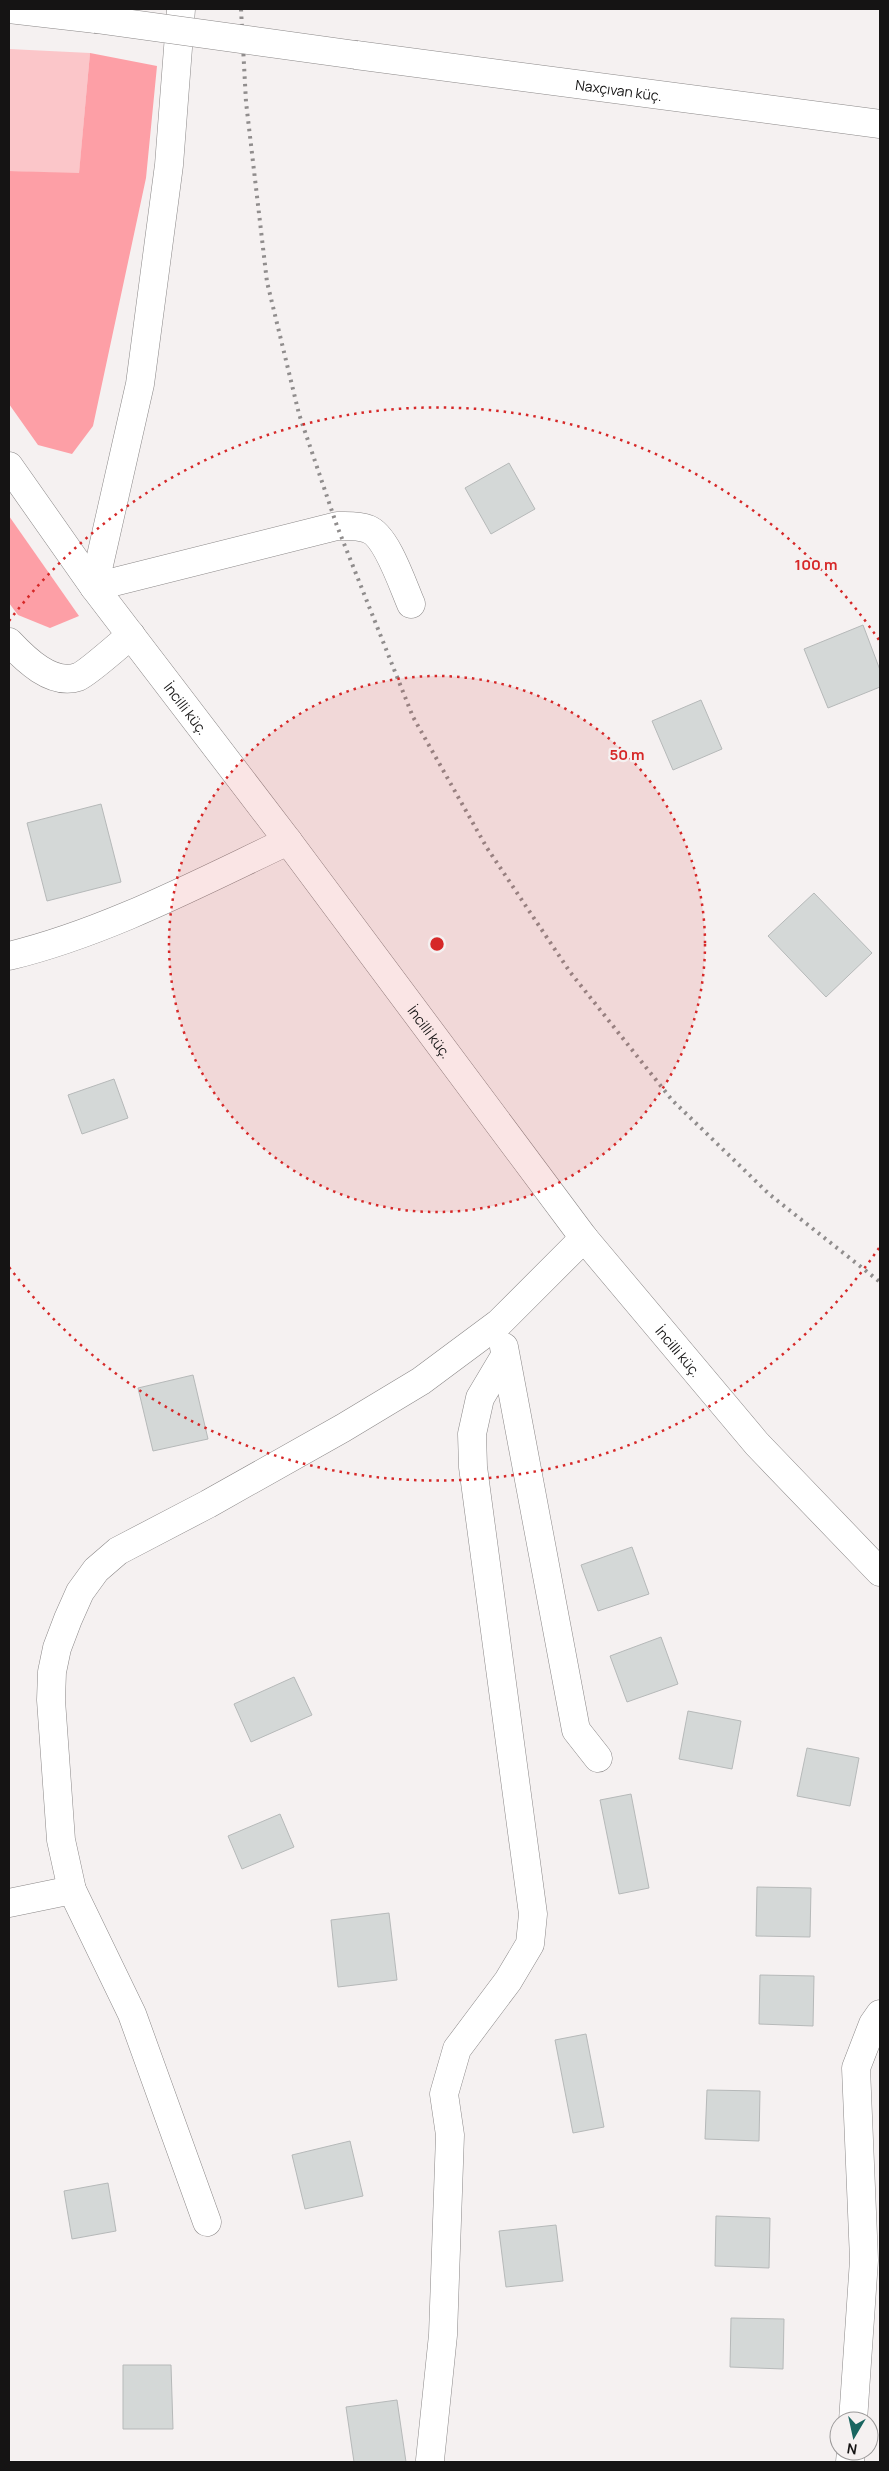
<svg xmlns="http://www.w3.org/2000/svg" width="889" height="2471" font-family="Manrope,sans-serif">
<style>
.green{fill:#fbc6c9}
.forest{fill:#fd9fa6}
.building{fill:#d4d8d7;stroke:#b6b9b9}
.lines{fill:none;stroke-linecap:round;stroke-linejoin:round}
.minor-casing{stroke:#8b8888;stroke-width:29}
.minor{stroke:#fff;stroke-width:28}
.rail{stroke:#908d8d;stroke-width:4;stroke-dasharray:2.5 5;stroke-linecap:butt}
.minor-bridge-casing{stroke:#8b8888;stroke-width:29;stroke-linecap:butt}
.minor-bridge{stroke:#fff;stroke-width:28}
.ring{fill:none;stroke:#d62828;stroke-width:2.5;stroke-dasharray:2.5 5}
.labels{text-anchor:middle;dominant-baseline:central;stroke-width:4.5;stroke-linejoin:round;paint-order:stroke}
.street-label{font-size:14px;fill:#151414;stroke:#f5f1f1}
.centre{fill:#d62828;stroke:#f5f1f1;stroke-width:2.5}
.ring-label{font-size:15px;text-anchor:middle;font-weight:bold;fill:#d62828;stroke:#f5f1f1;stroke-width:4.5;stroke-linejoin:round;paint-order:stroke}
</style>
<rect width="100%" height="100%" fill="#f5f1f1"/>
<path class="green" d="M9 49 90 53 79 174 9 171Z"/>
<g class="forest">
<path d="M90 53 157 66 146 178 93 426 72 454 38 445 9 404V171L79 173Z"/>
<path d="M9 516 79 616 50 628 18 615 9 603Z"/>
</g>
<g class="building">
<path d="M509 463 535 509 491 534 465 488Z"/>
<path d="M863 625 880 670V687L828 708 804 649Z"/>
<path d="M701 700 722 749 673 770 652 721Z"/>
<path d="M101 804 121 882 47 901 27 823Z"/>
<path d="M814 893 872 953 826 997 768 936Z"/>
<path d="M114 1079 128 1118 82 1134 68 1095Z"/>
<path d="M193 1375 208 1439 153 1451 138 1388Z"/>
<path d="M632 1547 649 1594 598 1611 581 1565Z"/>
<path d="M661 1637 678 1684 627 1702 610 1656Z"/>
<path d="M294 1677 312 1715 251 1742 234 1704Z"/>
<path d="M688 1711 741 1721 732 1769 679 1759Z"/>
<path d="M807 1748 859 1758 850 1806 797 1796Z"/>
<path d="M631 1794 649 1888 619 1894 600 1800Z"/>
<path d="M280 1814 294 1847 242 1869 228 1836Z"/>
<path d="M757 1887 811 1888 810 1937 756 1936Z"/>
<path d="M389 1913 397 1980 338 1987 331 1920Z"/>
<path d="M760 1975 814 1976 813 2026 759 2024Z"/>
<path d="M586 2034 604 2127 573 2133 555 2040Z"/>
<path d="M707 2090 760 2091 759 2141 705 2139Z"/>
<path d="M350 2141 363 2196 305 2209 292 2155Z"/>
<path d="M108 2183 116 2231 72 2239 64 2191Z"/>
<path d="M716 2216 770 2218 769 2268 715 2266Z"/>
<path d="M556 2225 563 2281 506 2287 499 2231Z"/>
<path d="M731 2318 784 2319 783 2369 730 2367Z"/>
<path d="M123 2365H171L173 2429H123Z"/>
<path d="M397 2400 406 2462H354L346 2407Z"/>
</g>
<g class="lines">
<defs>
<g id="minor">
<path d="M9 9 96 19"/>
<path d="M181 9 169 165 140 384 94 587 337 526C347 526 358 525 368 529 387 536 403 586 411 604"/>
<path id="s1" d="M356 55 880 124"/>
<path id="s2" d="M9 466 94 587 288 841 584 1238 757 1444 880 1572"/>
<path d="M9 642C25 659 52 686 78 677 88 673 120 644 131 635"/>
<path d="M9 956C107 932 197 884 288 841"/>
<path d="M504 1347 576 1730 598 1758"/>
<path d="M9 1903 72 1890"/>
<path d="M207 2222 132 2014 72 1890 61 1840 51 1700 52 1672 57 1648 68 1619 80 1592 96 1570 118 1551 208 1504 343 1428 421 1381 499 1323 584 1238"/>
<path d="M853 2421 864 2260 856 2068 873 2024 880 2014"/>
<path d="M430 2460 443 2335 450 2135 444 2094 457 2049 508 1981 530 1944 533 1914 473 1467 472 1434 480 1398 505 1356"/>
<path d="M850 2462 851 2451"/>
</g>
</defs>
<use href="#minor" class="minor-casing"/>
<use href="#minor" class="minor"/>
<path class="rail" d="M241 9 246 102 267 282 299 414 337 526 413 717 487 848 570 972 672 1100 769 1194 880 1282"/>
<defs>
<path id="minor-bridge" d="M96 19 356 55"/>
</defs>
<use href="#minor-bridge" class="minor-bridge-casing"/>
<use href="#minor-bridge" class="minor-bridge"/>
</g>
<circle cx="437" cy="944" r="268" fill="#d62828" fill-opacity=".12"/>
<g class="ring">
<circle cx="437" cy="944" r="268"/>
<path d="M879 1248A536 536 0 0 1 9 1267M9 621A536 536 0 0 1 879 640"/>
</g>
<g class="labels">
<g class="street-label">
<text stroke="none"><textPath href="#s1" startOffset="265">Naxçıvan küç.</textPath></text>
<text stroke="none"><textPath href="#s2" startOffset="300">İncilli küç.</textPath></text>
<text stroke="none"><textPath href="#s2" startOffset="705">İncilli küç.</textPath></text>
<text stroke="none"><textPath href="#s2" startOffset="1110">İncilli küç.</textPath></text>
</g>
</g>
<circle cx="437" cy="944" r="8" class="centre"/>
<g class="ring-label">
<text x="816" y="570">100 m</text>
<text x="627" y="760">50 m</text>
</g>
<rect width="889" height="2471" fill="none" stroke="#151414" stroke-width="20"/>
<g transform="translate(854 2436) rotate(189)"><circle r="24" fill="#f5f1f1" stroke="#9b9999"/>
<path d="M0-4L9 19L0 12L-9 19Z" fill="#196560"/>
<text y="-8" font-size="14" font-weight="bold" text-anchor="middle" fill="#151414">N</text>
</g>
</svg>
